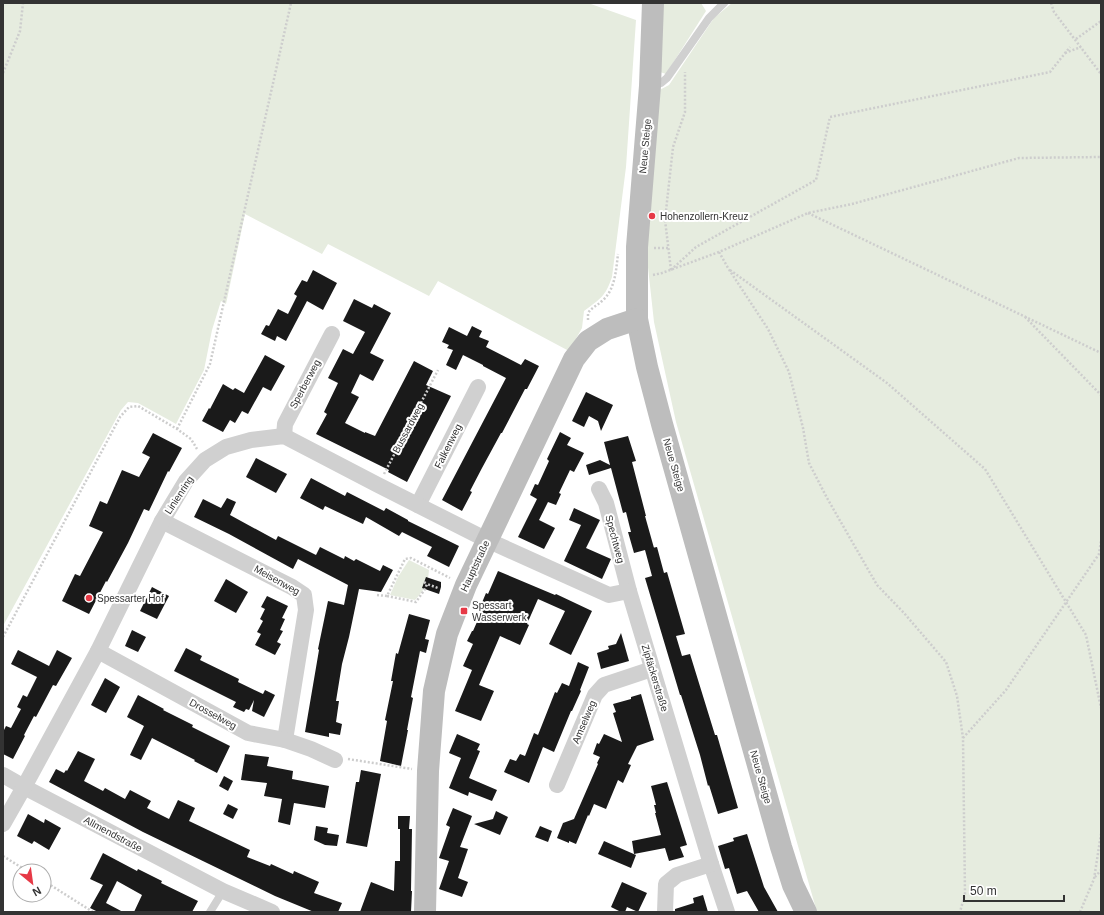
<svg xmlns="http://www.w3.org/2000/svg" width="1104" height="915" font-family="Helvetica,sans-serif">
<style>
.green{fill:#e6ecdf}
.building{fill:#1a1a1a}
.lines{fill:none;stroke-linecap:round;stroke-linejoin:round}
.path{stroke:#cdcdcd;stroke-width:2.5;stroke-dasharray:2 2;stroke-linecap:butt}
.lane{stroke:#d0d0d0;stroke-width:8}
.street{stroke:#d0d0d0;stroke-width:16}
.secondary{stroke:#bdbdbd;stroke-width:22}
.poi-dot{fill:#e63946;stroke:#fff;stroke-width:1.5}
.labels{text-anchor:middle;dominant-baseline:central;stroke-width:4;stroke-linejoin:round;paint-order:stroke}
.street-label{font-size:10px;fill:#333;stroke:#fff}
.poi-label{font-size:10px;fill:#333;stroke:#fff;text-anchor:start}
</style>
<rect width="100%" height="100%" fill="#fff"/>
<g class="green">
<path d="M3 3H588L636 20 626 167 612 277C605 297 601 298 584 311L582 328 569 351 438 281 429 296 328 244 322 254 245 214 226 304 221 301 212 330 204 370 179 418 176 424 169 420 138 403 128 402 121 410 3 626Z"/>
<path d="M661 3H701L706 11 666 74 657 71Z"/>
<path d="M732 3H1101V912H817L676 422 654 322 644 231 652 94 669 85 714 18Z"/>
<path d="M409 560 429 570C428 584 424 590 415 600L390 595 398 577Z"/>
</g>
<g class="building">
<path d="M313 270 337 283 323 310 307 301 286 341 277 336 275 341 261 334 266 325 269 326 278 309 288 314 297 296 294 294 302 280 307 282Z"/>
<path d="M354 299 372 308 374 304 391 313 370 353 384 360 373 381 360 374 351 393 359 397 345 423 365 433V432L375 436 414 361 433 371 426 385 451 396 407 482 388 472 389 470 316 434 327 414 324 412 338 383 328 378 343 349 353 354 365 332 343 321Z"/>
<path d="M472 326 482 331 479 337 489 341 486 347 521 365 525 359 539 366 527 389H525L502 433H501L482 468 470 491 472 492 462 511 442 500 506 378 483 366V365L463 355 456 370 446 365 453 350 447 348 449 345 442 342 449 327 467 336Z"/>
<path d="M265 355 285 366 271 391 263 387 248 414 242 411 235 423 230 420 223 432 202 421 209 408 210 409 223 384 233 390 235 388 244 393Z"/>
<path d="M586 392 613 405 601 431 598 421 589 416 584 427 572 421Z"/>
<path d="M560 432 571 438 567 445 584 453 574 472 570 470 559 493 561 494 556 505 548 502 539 520 555 528 544 549 518 537 537 499 530 495 535 484 538 485 549 461 547 459Z"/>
<path d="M153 433 182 448 169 472 168 471 149 511 144 509 128 543 107 582 106 581 89 614 62 601 75 574 80 576 103 532 89 526 100 501 107 504 122 470 139 477 150 457 142 453Z"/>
<path d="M628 436 636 461 632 462 646 516H645L654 548H652L657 547 664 573 667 572 685 634 676 636 682 656 690 654 715 735H717L738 808 718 814 709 785 708 786 700 755 681 695H680L645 578 652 576 645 550 634 553 628 532H631L626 512 623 513 611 468 589 475 586 465 600 460 610 465 604 442Z"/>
<path d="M256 458 287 474 276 493 246 477Z"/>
<path d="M311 478 345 496 347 492 384 511 386 508 408 520V521L459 546 449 567 427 556 432 547 402 532 399 536 366 517 363 524 325 506 323 510 300 498Z"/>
<path d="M227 498 236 502 230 515 276 540 278 536 316 555 320 547 344 559 345 556 354 561 356 559 380 571 383 565 393 570 381 592 359 589 349 637 342 664 336 701H339L336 722 342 724 340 735 329 733V737L305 732 319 650 318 649 328 601 344 605 348 585 298 559 293 569 229 534 194 517 203 499 221 508Z"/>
<path d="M574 508 600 520 586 548 611 559 602 579 564 561 581 525 569 520Z"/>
<path d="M498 571 555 595 556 594 592 611 571 655 549 644 565 611 538 599 527 624 529 625 520 645 500 636 479 685 494 691 481 721 455 711 472 670 463 666 473 644 467 641 472 631H473L484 606 481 605 486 593 488 594Z"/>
<path d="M426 577 441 582V587L439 594 422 588Z"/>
<path d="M226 579 248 592 236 613 214 601Z"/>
<path d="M152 587 169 596 157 619 140 611Z"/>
<path d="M267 596 288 606 282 618 285 619 280 630 283 631 277 642 281 644 275 655 255 645 261 634 257 632 263 621 260 619 265 609 261 607Z"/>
<path d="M409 614 430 620 425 639 429 640 426 653 420 651 411 697 413 698 407 730H408L401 766 380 761 387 721 385 720 393 681H391L396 653 398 654Z"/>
<path d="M132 630 146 637 138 652 125 646Z"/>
<path d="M621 633 629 661 601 669 597 653 609 649 608 646 616 644Z"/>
<path d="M186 648 202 656 200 660 239 679 238 682 263 694 265 690 275 695 264 717 252 711 254 700 249 710 246 709 244 712 233 707 236 702 174 671Z"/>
<path d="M18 650 49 666 57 650 72 658 56 686 53 685 36 717 34 716 24 735 25 736 13 759 3 754V732L6 726 11 728 21 709 17 707 23 695 27 697 37 677 11 664Z"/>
<path d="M578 662 589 667 580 690 581 691 572 711H571L554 752 543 747 529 783 504 772 510 759 516 761 520 754 525 756 534 733 538 735 555 692 557 693 562 683 569 686Z"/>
<path d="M105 678 120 687 106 713 91 705Z"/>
<path d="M641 694 654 740 637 746 628 764 631 765 623 783 618 780 606 809 594 804 589 816 588 815 576 844 569 841V843L557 838 563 823 574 819 598 764 597 763 600 757 593 754 597 743 599 744 604 734 622 742 613 713 616 712 613 704 631 699V697Z"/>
<path d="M138 695 164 709 163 710 193 725 192 727 230 746 217 773 194 761 195 760 152 738 141 760 130 755 144 726 127 717Z"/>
<path d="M457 734 480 744 477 750 480 751 469 778 497 790 492 801 469 792 468 796 449 788 461 758 449 753Z"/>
<path d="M78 751 95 759 84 781 103 791 105 788 125 799 130 790 151 801 147 808 169 819 178 800 195 808 189 821 250 850 247 857 270 866 271 864 293 874 294 871 319 882 314 893 342 903 338 912H314L275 896 143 832 49 782 56 769 64 773 66 770 67 771Z"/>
<path d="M245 754 269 757 267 766 293 771 292 779 329 786 325 808 294 803 290 825 278 822 282 799 264 796 267 783 241 780Z"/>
<path d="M361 770 381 774 367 847 346 843 356 782H359Z"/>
<path d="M224 776 233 781 228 791 219 786Z"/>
<path d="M667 782 687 845 680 847 684 857 669 861 665 848 634 854 632 841 661 835 655 813H656L654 805H656L651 786Z"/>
<path d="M228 804 238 809 233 819 223 814Z"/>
<path d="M453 808 472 816 460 847 468 849 458 878 468 882 462 897 439 889 449 861 439 858 450 827 446 825Z"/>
<path d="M496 811 508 817 500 835 474 824 493 819Z"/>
<path d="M28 814 44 823 45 819 61 828 49 850 34 841 32 844 17 836Z"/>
<path d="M398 816H410L409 829H412L411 891H412L411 912H360L371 882 394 891 395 861H400V829H398Z"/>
<path d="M316 826 328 828 327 833 339 835 337 846 325 845 314 840Z"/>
<path d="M540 826 552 831 548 842 535 837Z"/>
<path d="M747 834 764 887 778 912H759L747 891 737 894 729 868 725 869 718 846 734 841 733 838Z"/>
<path d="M604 841 636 855 631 868 598 854Z"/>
<path d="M103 853 137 871 138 869 162 881 161 883 198 901 192 912H134L142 895 117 881 106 903 123 912H98L90 908 103 885 90 879Z"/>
<path d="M622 882 647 893 638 912 627 907 625 912H621L611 907Z"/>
<path d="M703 895 708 912H675V909L694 903 693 898Z"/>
</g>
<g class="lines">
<g class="path">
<path d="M1051 3 1054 12 1101 74"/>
<path d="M1076 39 1101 21"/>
<path d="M1065 53 1081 47"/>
<path d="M3 73 20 31 23 3"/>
<path d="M808 213 1101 353"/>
<path d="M654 248H668"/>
<path d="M719 252 728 268 768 329 789 372 803 428 809 463 827 498 877 585 904 613 946 662 957 696 963 738 965 894 960 912"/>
<path d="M671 270 696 247 816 180 830 117 1050 72 1070 47"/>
<path d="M671 270 665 220 673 147 685 112V72"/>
<path d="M730 270 887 383 985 469 1086 635 1101 708"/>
<path d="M653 275 662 273 719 252 808 213 852 204 1019 158 1101 157"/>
<path d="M1025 317 1101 395"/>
<path d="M588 320V313C592 307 597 306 602 301 615 290 616 271 618 254"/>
<path d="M177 429 210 364 291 3"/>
<path d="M384 474 438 370"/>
<path d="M424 582 427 584"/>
<path d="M377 595 387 596 405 559 411 558 450 578"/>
<path d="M387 596 416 602 425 589 427 584 438 588"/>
<path d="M3 637 120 417 129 407 138 406 177 429 191 439 197 449"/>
<path d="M963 738 1006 690 1099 554 1101 541"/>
<path d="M348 759 412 769"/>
<path d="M3 856 27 871"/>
<path d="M1095 877 1101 870"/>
<path d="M44 881 93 912"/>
<path d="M1080 912 1094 879 1101 834"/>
</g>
<g class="lane">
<path d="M651 86 661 83 667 78 709 18 724 3"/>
<path d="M210 912 223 891"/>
</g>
<g class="street">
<path d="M284 436 285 424 332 334"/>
<path d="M599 489 606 503 629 591"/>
<path d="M418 505 478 387"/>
<path d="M162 521 292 587 304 595 306 610 285 740"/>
<path d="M98 651 248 733 285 740 311 749 335 760"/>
<path d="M3 775 24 787 223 891 272 912"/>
<path d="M557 785 595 695 604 685 652 669"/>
<path d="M3 824 24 787 98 651 162 521 186 481 205 460 226 447 251 440 284 436 378 485 487 540 609 595 629 591 711 864 727 912"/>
<path d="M665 912 666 884 677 875 711 864"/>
</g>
<g class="secondary">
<path d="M653 3 650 86 637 247V319L647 367 662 424 781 847 793 885 806 912"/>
<path d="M425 912 428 771 434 691 447 634 466 585 574 359 588 341 607 329 637 319"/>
</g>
</g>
<g class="poi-dot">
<circle cx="652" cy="216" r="4"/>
<circle cx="89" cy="598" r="4"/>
<rect x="460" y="607" width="8" height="8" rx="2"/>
</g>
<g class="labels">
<g class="street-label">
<text transform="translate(645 146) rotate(-85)">Neue Steige</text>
<text transform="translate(305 384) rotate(-62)">Sperberweg</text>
<text transform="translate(408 428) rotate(-62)">Bussardweg</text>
<text transform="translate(448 446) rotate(-63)">Falkenweg</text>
<text transform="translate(674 465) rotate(74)">Neue Steige</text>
<text transform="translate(179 495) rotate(-57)">Linienring</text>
<text transform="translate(615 539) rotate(75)">Spechtweg</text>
<text transform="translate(475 566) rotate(-65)">Hauptstraße</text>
<text transform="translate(277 580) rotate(29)">Meisenweg</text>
<text transform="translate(655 678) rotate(73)">Zipfäckerstraße</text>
<text transform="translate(213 714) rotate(29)">Drosselweg</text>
<text transform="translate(584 722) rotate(-67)">Amselweg</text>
<text transform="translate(761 777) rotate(74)">Neue Steige</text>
<text transform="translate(113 834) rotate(28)">Allmendstraße</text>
</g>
<g class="poi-label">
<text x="660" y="216">Hohenzollern-Kreuz</text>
<text x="97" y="598">Spessarter Hof</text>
<text x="472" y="605">Spessart<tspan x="472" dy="12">Wasserwerk</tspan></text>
</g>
</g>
<rect width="1104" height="915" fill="none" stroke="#333333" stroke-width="8"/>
<g transform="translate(32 883) rotate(151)"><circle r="19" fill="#ffffff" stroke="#adadad"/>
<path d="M0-3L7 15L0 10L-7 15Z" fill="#e63946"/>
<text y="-6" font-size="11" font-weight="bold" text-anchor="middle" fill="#333333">N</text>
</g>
<path d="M964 895v6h100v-6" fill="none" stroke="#333333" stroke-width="2"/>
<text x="970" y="895" font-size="12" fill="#333333" stroke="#ffffff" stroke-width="3" paint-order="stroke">50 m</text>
</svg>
